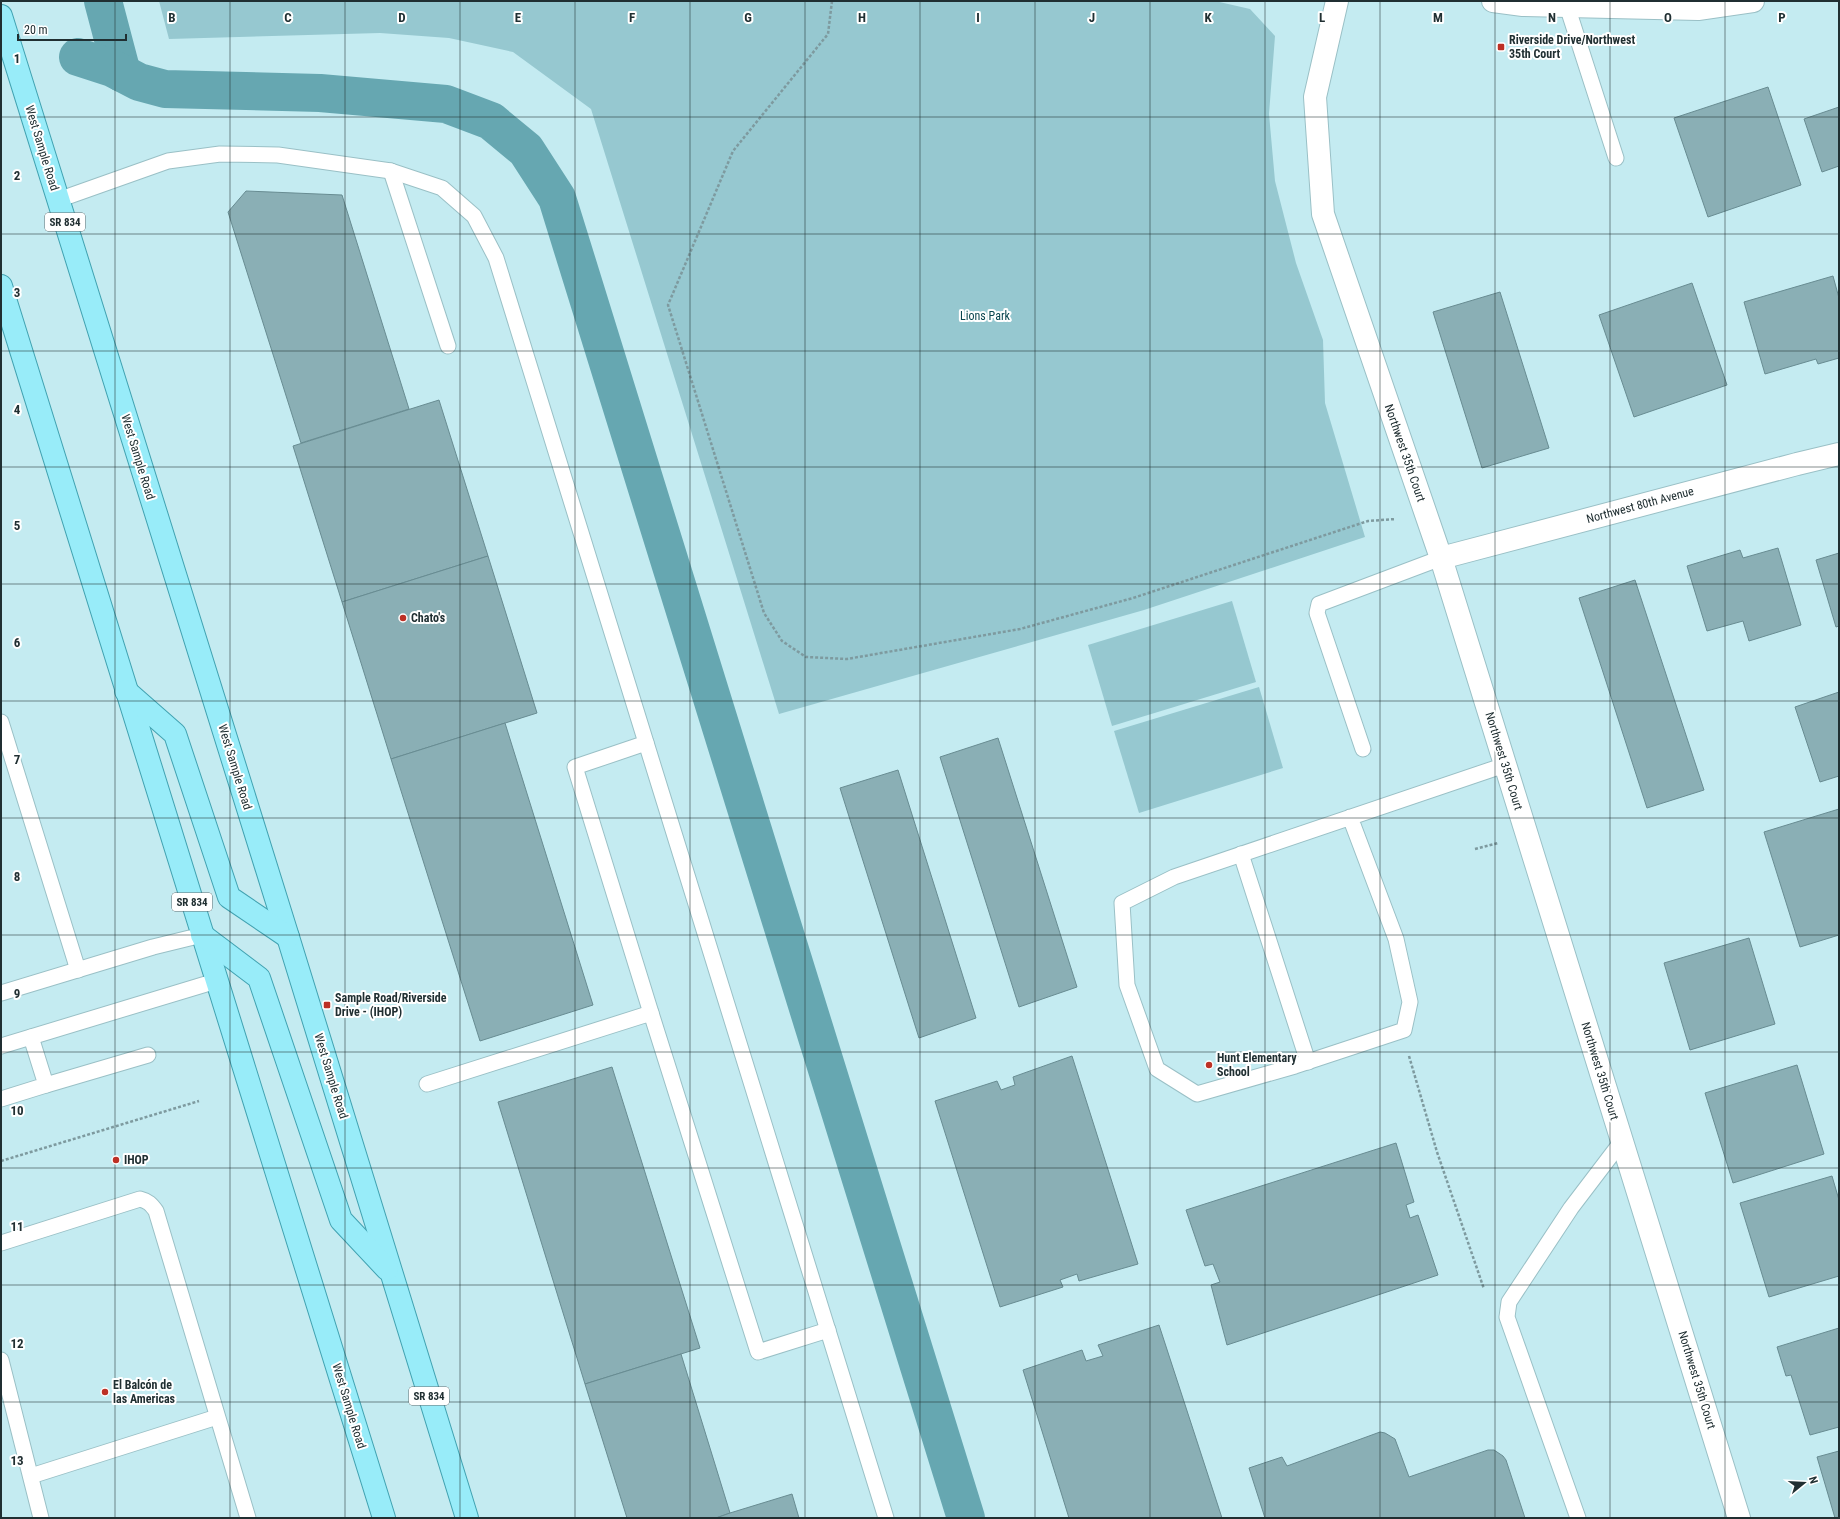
<svg xmlns="http://www.w3.org/2000/svg" width="1840" height="1519" font-family="'Roboto Condensed',sans-serif">
<style>
.green{fill:#96c8d0}
.lines{fill:none;stroke-linecap:round;stroke-linejoin:round}
.canal{stroke:#66a7b1;stroke-width:38}
.building{fill:#8aafb5;stroke:#688c92}
.lane-casing{stroke:#9ac0c6;stroke-width:17}
.street-casing{stroke:#9ac0c6;stroke-width:24}
.secondary-casing{stroke:#9ac0c6;stroke-width:24}
.primary-casing{stroke:#41a2b1;stroke-width:24}
.path{stroke:#7e9a9f;stroke-width:2.5;stroke-dasharray:3 2;stroke-linecap:butt}
.lane{stroke:#fff;stroke-width:15}
.street{stroke:#fff;stroke-width:22}
.secondary{stroke:#fff;stroke-width:22}
.primary{stroke:#98ecf9;stroke-width:22}
.grid{fill:none;stroke:#202f32;stroke-width:1;stroke-opacity:0.55}
.poi-dot{fill:#bd3025;stroke:#fff;stroke-width:1.5}
.labels{text-anchor:middle;dominant-baseline:central;stroke-width:4;stroke-linejoin:round;paint-order:stroke}
.shield{fill:#fff;stroke:#636d70;stroke-width:1}
.shield-label{font-size:11px;font-weight:bold;fill:#202f32}
.poi-label{font-size:12px;font-weight:bold;fill:#202f32;stroke:#fff;text-anchor:start}
.street-label{font-size:12px;fill:#202f32;stroke:#fff}
.park-label{font-size:12px;fill:#08454e;stroke:#fff}
.grid-label{font-size:13px;text-anchor:middle;font-weight:bold;fill:#202f32;stroke:#fff;stroke-width:4;stroke-linejoin:round;paint-order:stroke}
</style>
<rect width="100%" height="100%" fill="#c4ebf1"/>
<g class="green">
<path d="M159 1H1215L1250 9 1275 36 1269 114 1275 181 1296 263 1323 340 1325 403 1365 537 1144 610 779 714 591 109 513 52 449 38 380 33 169 39Z"/>
<path d="M1232 601 1256 682 1112 726 1088 645Z"/>
<path d="M1259 687 1283 768 1139 813 1114 731Z"/>
</g>
<g class="lines">
<g class="canal">
<path d="M103 1 122 73"/>
<path d="M78 57 112 68 139 82 165 89 320 93 446 104 491 121 526 150 557 198 966 1518"/>
</g>
</g>
<g class="building">
<path d="M1768 87 1801 185 1708 217 1674 118Z"/>
<path d="M1839 107V166L1822 172 1804 119Z"/>
<path d="M246 191 342 195 409 409 301 443 228 212Z"/>
<path d="M1833 276 1839 298V358L1818 364 1816 359 1765 374 1744 302Z"/>
<path d="M1692 283 1727 385 1634 417 1599 315Z"/>
<path d="M1500 292 1549 448 1482 468 1433 312Z"/>
<path d="M439 400 488 556 342 602 293 446Z"/>
<path d="M1778 548 1801 625 1749 641 1743 621 1707 631 1687 566 1740 550 1743 558Z"/>
<path d="M1839 553V626L1836 627 1816 560Z"/>
<path d="M488 556 537 713 391 759 342 602Z"/>
<path d="M1635 580 1704 790 1647 808 1579 598Z"/>
<path d="M1839 692V776L1820 782 1795 707Z"/>
<path d="M505 723 593 1005 480 1041 391 759Z"/>
<path d="M998 738 1077 987 1019 1007 940 757Z"/>
<path d="M898 770 976 1018 919 1038 840 788Z"/>
<path d="M1839 809V935L1800 947 1764 832Z"/>
<path d="M1749 938 1775 1024 1690 1050 1664 963Z"/>
<path d="M1072 1056 1138 1264 1079 1281 1077 1274 1060 1280 1063 1287 1000 1307 935 1101 997 1081 1001 1090 1015 1085 1013 1077Z"/>
<path d="M1797 1065 1824 1154 1733 1183 1705 1093Z"/>
<path d="M612 1067 700 1348 585 1384 498 1102Z"/>
<path d="M1396 1143 1414 1202 1406 1205 1410 1218 1418 1215 1438 1275 1227 1345 1211 1285 1220 1282 1213 1264 1205 1266 1186 1210Z"/>
<path d="M1832 1176 1839 1200V1276L1769 1297 1740 1203Z"/>
<path d="M1159 1325 1222 1518H1069L1023 1370 1082 1350 1086 1361 1103 1356 1098 1345Z"/>
<path d="M1839 1328V1427L1810 1435 1791 1375 1786 1376 1777 1347Z"/>
<path d="M681 1354 730 1513 716 1518H627L585 1384Z"/>
<path d="M1380 1432 1385 1433 1395 1439 1409 1477 1488 1450H1494L1503 1456 1506 1460 1525 1518H1265L1249 1468 1282 1457 1287 1466Z"/>
<path d="M1839 1451V1518H1835L1817 1457Z"/>
<path d="M792 1494 799 1518H716L730 1513Z"/>
</g>
<g class="lines">
<defs>
<g id="lane">
<path d="M1567 6 1616 158"/>
<path d="M391 171 448 346"/>
<path d="M58 200 168 161 220 154 278 155 391 171 442 188 474 216 496 258 886 1518"/>
<path d="M1 722 78 970"/>
<path d="M646 743 575 767 651 1013"/>
<path d="M1363 749 1317 613 1319 604 1441 558"/>
<path d="M1350 817 1396 939 1410 1002 1404 1030 1295 1066 1197 1094 1157 1069 1127 985 1122 903 1174 877 1505 765"/>
<path d="M1241 854 1308 1062"/>
<path d="M1 993 153 947 202 935"/>
<path d="M1 1046 216 981"/>
<path d="M427 1084 651 1013 758 1352 828 1330"/>
<path d="M46 1085 148 1055"/>
<path d="M1 1099 46 1085 31 1037"/>
<path d="M1 1243 140 1199C148 1201 151 1204 156 1211L248 1518"/>
<path d="M1 1360 41 1518"/>
<path d="M31 1476 217 1417"/>
<path d="M1578 1518 1507 1317 1509 1302 1571 1208 1622 1141"/>
</g>
<g id="street">
<path d="M1337 1 1315 97 1323 214 1441 558 1739 1518"/>
<path d="M1441 558 1797 464 1839 454"/>
</g>
<path id="secondary" d="M1493 1 1523 5 1698 9 1753 1"/>
<g id="primary">
<path d="M1 16 288 937 467 1518"/>
<path d="M1 286 384 1518"/>
<path d="M126 691 175 734 229 897 288 937"/>
<path d="M202 935 259 978 341 1220 387 1269"/>
</g>
</defs>
<use href="#lane" class="lane-casing"/>
<use href="#street" class="street-casing"/>
<use href="#secondary" class="secondary-casing"/>
<use href="#primary" class="primary-casing"/>
<g class="path">
<path d="M832 1 828 34 733 151 668 305 764 613 782 641 806 657 847 659 1020 629 1133 598 1368 521 1396 519"/>
<path d="M1475 849 1498 843"/>
<path d="M1409 1056 1437 1152 1484 1289"/>
<path d="M1 1161 199 1101"/>
</g>
<use href="#lane" class="lane"/>
<use href="#street" class="street"/>
<use href="#secondary" class="secondary"/>
<use href="#primary" class="primary"/>
</g>
<path class="grid" d="M115 1V1518M230 1V1518M345 1V1518M460 1V1518M575 1V1518M690 1V1518M805 1V1518M920 1V1518M1035 1V1518M1150 1V1518M1265 1V1518M1380 1V1518M1495 1V1518M1610 1V1518M1725 1V1518M1 117H1839M1 234H1839M1 351H1839M1 467H1839M1 584H1839M1 701H1839M1 818H1839M1 935H1839M1 1052H1839M1 1168H1839M1 1285H1839M1 1402H1839"/>
<g class="poi-dot">
<rect x="1497" y="43" width="8" height="8" rx="2"/>
<circle cx="403" cy="618" r="4"/>
<rect x="323" y="1001" width="8" height="8" rx="2"/>
<circle cx="1209" cy="1065" r="4"/>
<circle cx="116" cy="1160" r="4"/>
<circle cx="105" cy="1392" r="4"/>
</g>
<g class="labels">
<g class="shield">
<rect x="45" y="213" width="40" height="18" rx="3"/>
<rect x="172" y="893" width="40" height="18" rx="3"/>
<rect x="409" y="1387" width="40" height="18" rx="3"/>
</g>
<g class="shield-label">
<text x="65" y="222">SR 834</text>
<text x="192" y="902">SR 834</text>
<text x="429" y="1396">SR 834</text>
</g>
<g class="poi-label">
<text x="1509" y="40">Riverside Drive/Northwest<tspan x="1509" dy="14">35th Court</tspan></text>
<text x="411" y="618">Chato's</text>
<text x="335" y="998">Sample Road/Riverside<tspan x="335" dy="14">Drive - (IHOP)</tspan></text>
<text x="1217" y="1058">Hunt Elementary<tspan x="1217" dy="14">School</tspan></text>
<text x="124" y="1160">IHOP</text>
<text x="113" y="1385">El Balcón de<tspan x="113" dy="14">las Americas</tspan></text>
</g>
<g class="street-label">
<text transform="translate(42 148) rotate(73)">West Sample Road</text>
<text transform="translate(1405 453) rotate(71)">Northwest 35th Court</text>
<text transform="translate(138 457) rotate(73)">West Sample Road</text>
<text transform="translate(1640 505) rotate(-15)">Northwest 80th Avenue</text>
<text transform="translate(1504 761) rotate(73)">Northwest 35th Court</text>
<text transform="translate(235 767) rotate(73)">West Sample Road</text>
<text transform="translate(1600 1071) rotate(73)">Northwest 35th Court</text>
<text transform="translate(331 1076) rotate(73)">West Sample Road</text>
<text transform="translate(1697 1380) rotate(73)">Northwest 35th Court</text>
<text transform="translate(349 1406) rotate(73)">West Sample Road</text>
</g>
<g class="park-label">
<text x="985" y="316">Lions Park</text>
</g>
</g>
<g class="grid-label">
<text x="172" y="22">B</text>
<text x="288" y="22">C</text>
<text x="402" y="22">D</text>
<text x="518" y="22">E</text>
<text x="632" y="22">F</text>
<text x="748" y="22">G</text>
<text x="862" y="22">H</text>
<text x="978" y="22">I</text>
<text x="1092" y="22">J</text>
<text x="1208" y="22">K</text>
<text x="1322" y="22">L</text>
<text x="1438" y="22">M</text>
<text x="1552" y="22">N</text>
<text x="1668" y="22">O</text>
<text x="1782" y="22">P</text>
<text x="17" y="63">1</text>
<text x="17" y="180">2</text>
<text x="17" y="297">3</text>
<text x="17" y="414">4</text>
<text x="17" y="530">5</text>
<text x="17" y="647">6</text>
<text x="17" y="764">7</text>
<text x="17" y="881">8</text>
<text x="17" y="998">9</text>
<text x="17" y="1115">10</text>
<text x="17" y="1231">11</text>
<text x="17" y="1348">12</text>
<text x="17" y="1465">13</text>
</g>
<rect width="1840" height="1519" fill="none" stroke="#202f32" stroke-width="4"/>
<g transform="translate(1804 1483) rotate(72)" stroke="#ffffff" stroke-width="3" paint-order="stroke">
<path d="M0-3L7 15L0 10L-7 15Z" fill="#202f32"/>
<text y="-6" font-size="11" font-weight="bold" text-anchor="middle" fill="#202f32">N</text>
</g>
<path d="M18 34v6h108v-6" fill="none" stroke="#202f32" stroke-width="2"/>
<text x="24" y="34" font-size="12" fill="#202f32" stroke="#ffffff" stroke-width="3" paint-order="stroke">20 m</text>
</svg>
